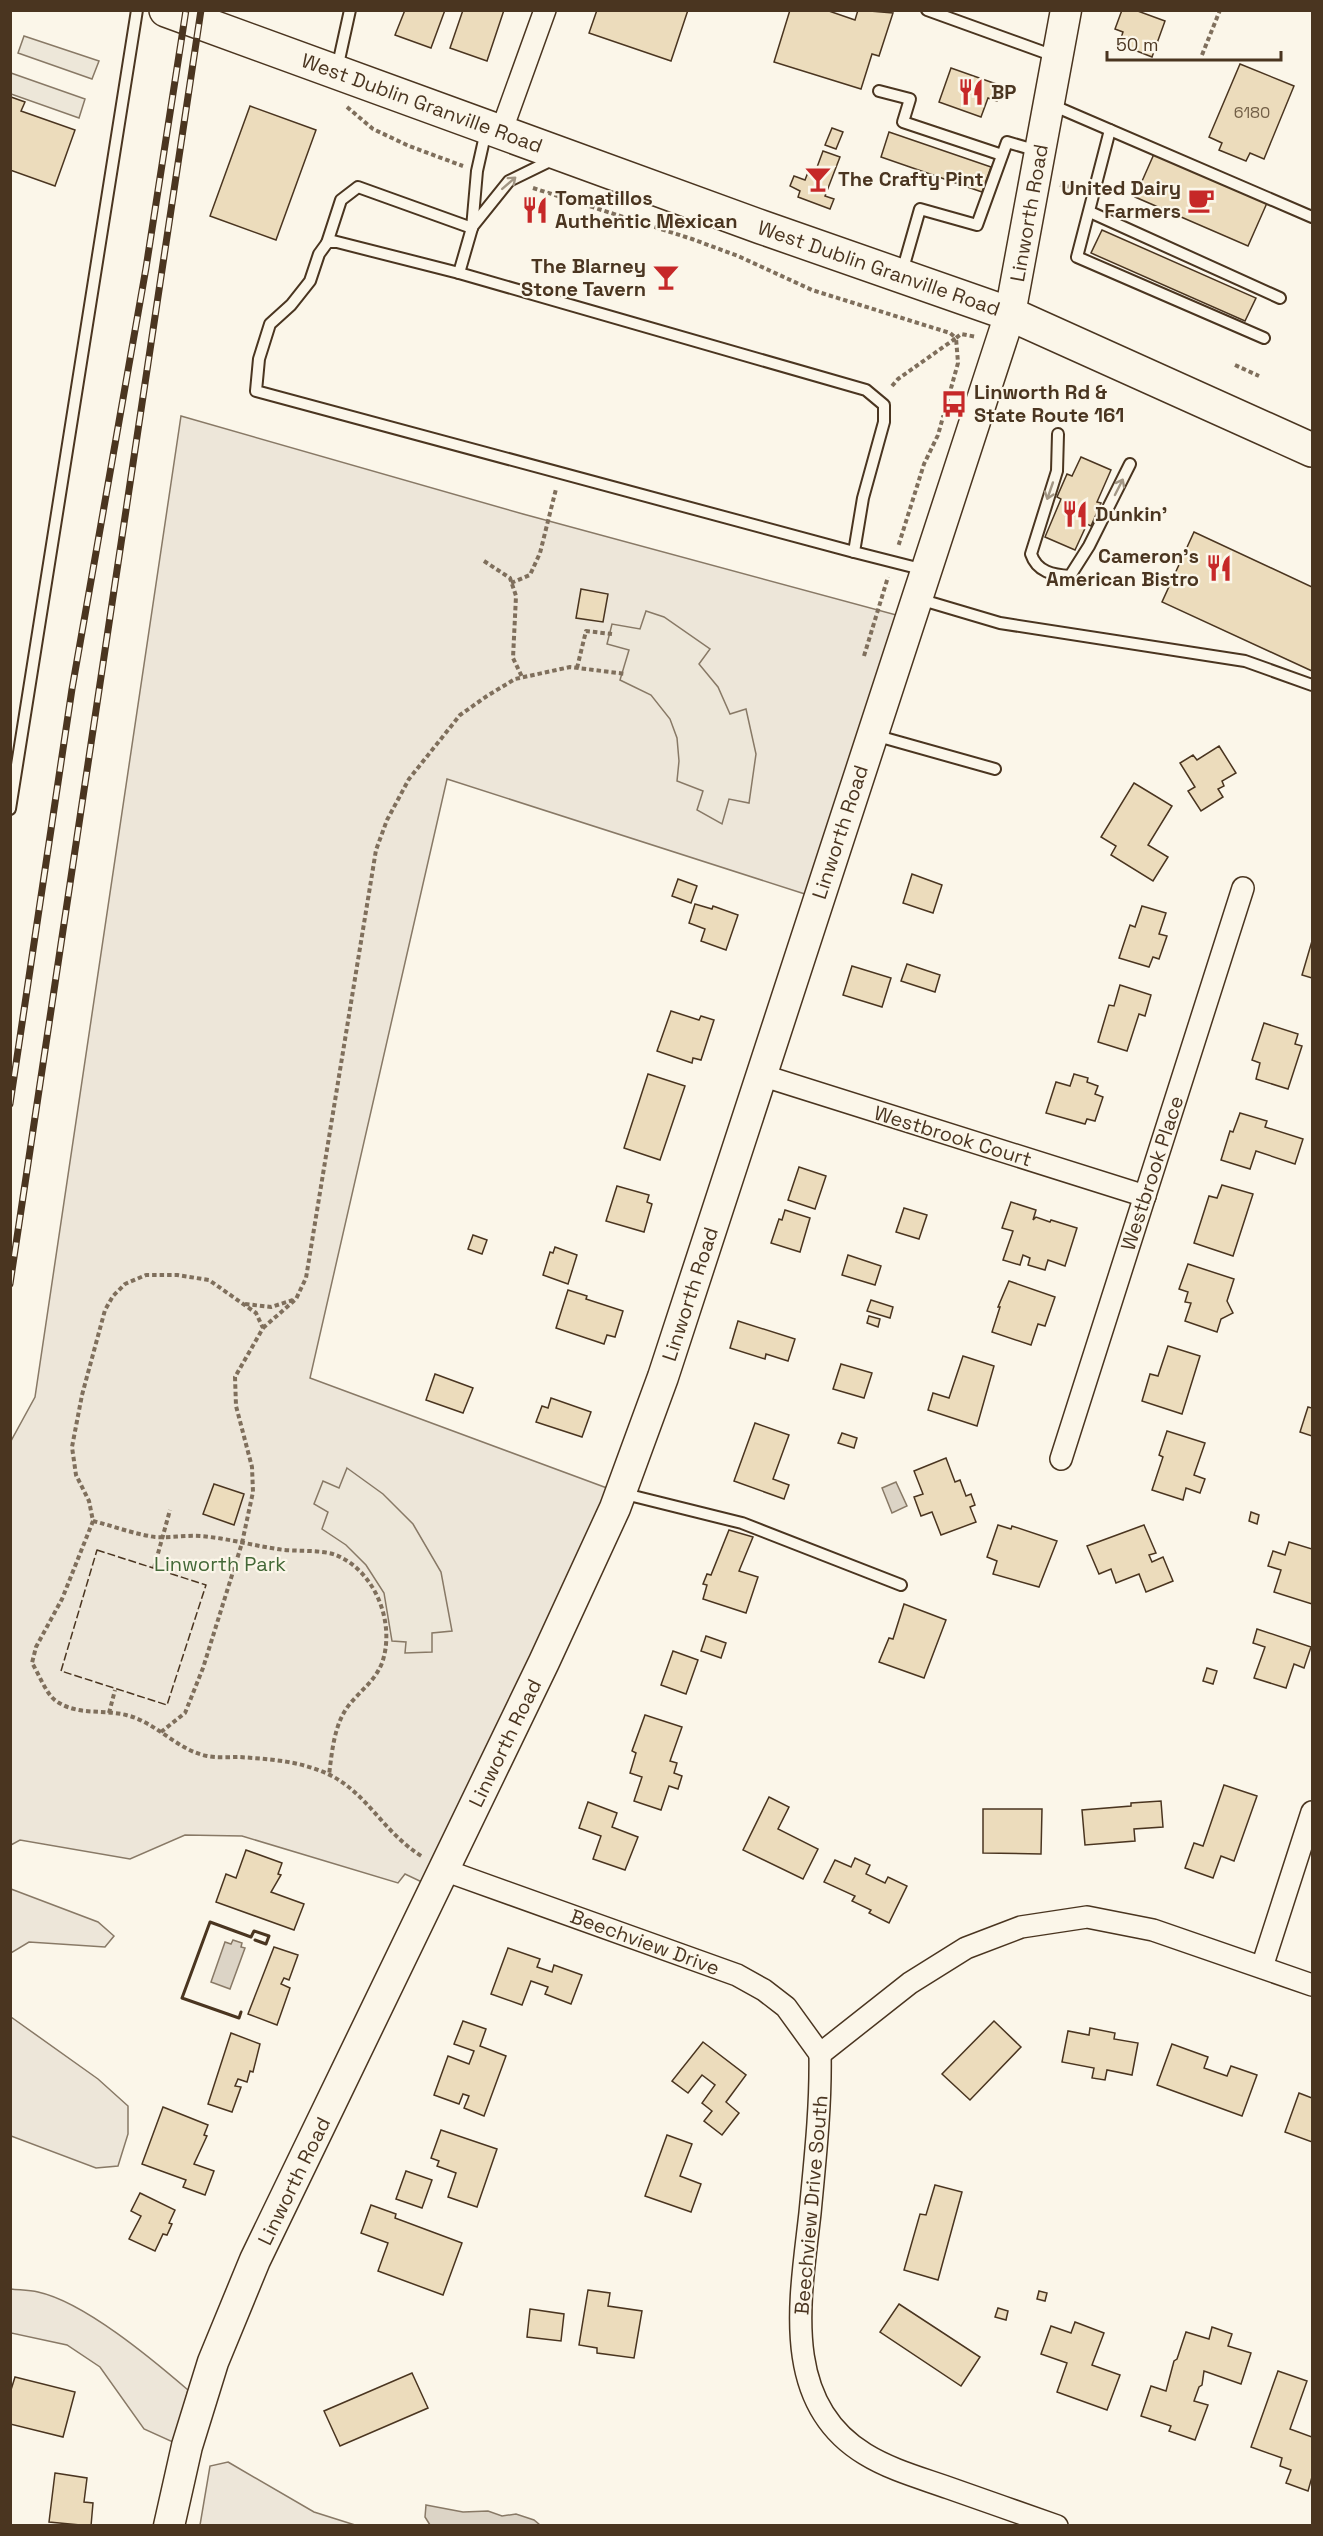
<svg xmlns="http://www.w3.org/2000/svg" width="1323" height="2536" font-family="'Space Grotesk',sans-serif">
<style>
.green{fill:#ede6d9;stroke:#887966;stroke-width:1.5}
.parking{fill:#ede7d9;stroke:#887966;stroke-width:1.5}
.water{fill:#dcd4c6;stroke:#887966;stroke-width:1.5}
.building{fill:#ecdcbc;stroke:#4a3520;stroke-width:1.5}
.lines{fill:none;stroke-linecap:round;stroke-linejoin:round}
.lane-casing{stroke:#4a3520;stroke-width:14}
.street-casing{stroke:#4a3520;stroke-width:24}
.secondary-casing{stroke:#4a3520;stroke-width:33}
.primary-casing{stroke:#4a3520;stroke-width:36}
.path{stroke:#7f6f5c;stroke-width:4;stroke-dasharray:4.5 3;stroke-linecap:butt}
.lane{stroke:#fbf6e9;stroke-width:10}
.street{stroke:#fbf6e9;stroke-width:21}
.secondary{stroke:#fbf6e9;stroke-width:30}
.primary{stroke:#fbf6e9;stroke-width:33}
.rail-casing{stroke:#4a3520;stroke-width:7}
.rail{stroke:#fbf6e9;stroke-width:4.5;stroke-dasharray:14;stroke-linecap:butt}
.fence{stroke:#4a3520;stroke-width:1.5;stroke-dasharray:8 3;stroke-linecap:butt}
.wall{stroke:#4a3520;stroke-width:3}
.oneway{stroke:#a29684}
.labels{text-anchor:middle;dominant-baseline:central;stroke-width:4.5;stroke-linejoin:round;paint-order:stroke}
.number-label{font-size:16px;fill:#725f47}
.poi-label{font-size:20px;font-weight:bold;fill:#4a3520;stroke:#fbf6e9;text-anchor:start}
.street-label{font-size:20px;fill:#4a3520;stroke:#fbf6e9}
.park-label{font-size:20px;fill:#436837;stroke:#fbf6e9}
</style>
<rect width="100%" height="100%" fill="#fbf6e9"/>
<g class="green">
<path d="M181 416 523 514 900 616 808 895 447 779 310 1378 615 1491 426 1884 405 1874 398 1883 242 1836 185 1835 130 1859 20 1840 11 1845V1441L35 1397Z"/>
<path d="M11 1889 98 1922 114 1936 105 1947 29 1942 11 1953Z"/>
<path d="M11 2017 98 2079 128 2106V2134L118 2166 96 2168 11 2136Z"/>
<path d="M11 2289C19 2290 29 2290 38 2292 84 2302 152 2359 188 2390L175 2443 144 2429 100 2367 67 2345 11 2333Z"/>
<path d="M228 2462 314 2512 355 2525H200L210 2466Z"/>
</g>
<g class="parking">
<path d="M24 36 99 61 92 79 18 53Z"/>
<path d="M11 73 85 99 79 118 11 94Z"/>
<path d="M646 611 664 617 710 649 699 664 718 687 730 714 746 709 756 754 749 803 729 799 722 824 697 810 703 791 677 781 679 761 677 738 670 719 651 695 620 680 629 650 607 644 612 624 640 629Z"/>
<path d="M347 1468 383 1494 413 1524 441 1572 452 1631 432 1633V1652L405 1653 406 1642 392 1641 384 1593 366 1565 346 1545 322 1529 328 1512 314 1504 323 1481 339 1488Z"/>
</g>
<g class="water">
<path d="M896 1482 907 1506 892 1513 882 1488Z"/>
<path d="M233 1940 242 1943 241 1947 245 1948 230 1989 211 1982 225 1942 231 1944Z"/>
<path d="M426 2505 463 2512 488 2511 502 2516 516 2514 534 2520 540 2525H430L425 2517Z"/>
</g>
<g class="building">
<path d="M405 10H445L431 48 395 35Z"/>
<path d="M463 10H504L487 61 450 48Z"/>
<path d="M597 10H688L671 61 589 33Z"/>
<path d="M790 10H826L855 20 858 10 893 13 879 56 872 54 861 89 774 62Z"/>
<path d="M1122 10H1135L1165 21 1152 57 1119 44 1123 32 1115 29Z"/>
<path d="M1240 64 1294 86 1264 159 1250 153 1246 161 1219 150 1222 143 1209 137Z"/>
<path d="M951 68 1002 86 997 101 988 98 981 117 939 102Z"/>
<path d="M11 97 25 102 21 111 75 130 55 186 10 170Z"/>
<path d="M250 106 316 130 276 240 210 216Z"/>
<path d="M832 128 843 132 836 149 825 145Z"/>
<path d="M889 132 991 167 982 192 881 157Z"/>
<path d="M823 151 840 157 825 196 834 199 830 209 798 197 800 191 790 186 794 176 805 180 810 167 816 170Z"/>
<path d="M1154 154 1267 203 1248 246 1135 197Z"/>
<path d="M1102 230 1256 298 1245 321 1091 253Z"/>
<path d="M1081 457 1111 470 1097 502 1101 503 1091 526 1087 524 1075 550 1045 537 1061 499 1057 497 1067 474 1072 476Z"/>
<path d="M1194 532 1312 587V671L1162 602Z"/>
<path d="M581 589 608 594 603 622 576 618Z"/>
<path d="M1219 746 1236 773 1222 781 1224 786 1218 789 1223 797 1201 811 1188 791 1195 787 1180 763 1193 755 1197 760Z"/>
<path d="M1134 783 1172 806 1148 845 1168 857 1153 881 1111 855 1116 846 1101 837Z"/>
<path d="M912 874 942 885 933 913 903 903Z"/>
<path d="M678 879 697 886 691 903 672 896Z"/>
<path d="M695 904 712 909 713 906 738 915 726 950 701 941 705 929 689 923Z"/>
<path d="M1142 906 1166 913 1159 934 1167 936 1159 959 1153 957 1149 967 1119 958 1130 925 1135 927Z"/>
<path d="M1312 941V978L1302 975Z"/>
<path d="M907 964 940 975 935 992 901 981Z"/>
<path d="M852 966 891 978 882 1007 843 995Z"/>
<path d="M1120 985 1151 995 1145 1016 1139 1014 1127 1051 1098 1042 1109 1005 1114 1006Z"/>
<path d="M671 1011 699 1020 701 1016 714 1020 701 1060 693 1058 692 1063 657 1051Z"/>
<path d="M1264 1023 1298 1034 1295 1044 1302 1046 1288 1089 1256 1079 1260 1063 1252 1060Z"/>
<path d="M648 1074 685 1086 660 1160 624 1148Z"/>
<path d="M1074 1074 1088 1078 1087 1082 1098 1086 1095 1094 1103 1097 1095 1121 1087 1119 1085 1124 1046 1113 1056 1082 1070 1086Z"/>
<path d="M1240 1113 1267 1121 1265 1127 1303 1139 1295 1164 1256 1151 1250 1169 1221 1160 1230 1131 1233 1132Z"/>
<path d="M799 1167 826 1176 815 1209 788 1200Z"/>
<path d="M1222 1185 1253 1194 1233 1256 1194 1243 1209 1196 1217 1198Z"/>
<path d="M617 1186 649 1195 647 1202 652 1204 644 1232 606 1221Z"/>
<path d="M1011 1202 1036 1210 1033 1220 1036 1217 1050 1222 1051 1220 1077 1228 1065 1266 1048 1260 1045 1270 1028 1265 1030 1258 1023 1255 1020 1265 1003 1260 1013 1231 1002 1228Z"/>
<path d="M904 1208 927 1215 919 1239 896 1232Z"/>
<path d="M785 1210 810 1218 800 1252 771 1243 779 1219 782 1220Z"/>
<path d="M473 1235 487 1240 482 1254 468 1249Z"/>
<path d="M555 1247 577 1255 568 1284 543 1275 550 1252 553 1253Z"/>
<path d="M848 1255 881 1266 875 1285 842 1275Z"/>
<path d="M1188 1264 1234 1279 1227 1301 1233 1313 1221 1319 1217 1332 1185 1321 1191 1303 1185 1302 1188 1292 1179 1289Z"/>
<path d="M1009 1281 1055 1297 1045 1326 1038 1324 1031 1345 992 1332 1000 1307H998Z"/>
<path d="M568 1290 587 1296 586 1299 623 1311 615 1337 607 1335 604 1344 556 1328Z"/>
<path d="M871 1300 893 1307 890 1318 867 1311Z"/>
<path d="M869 1316 880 1319 878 1327 867 1323Z"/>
<path d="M738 1321 795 1339 788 1361 766 1354 765 1359 730 1348Z"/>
<path d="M1168 1346 1200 1356 1182 1414 1142 1401 1150 1374 1158 1376Z"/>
<path d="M963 1356 994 1366 977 1426 928 1410 933 1393 949 1398Z"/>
<path d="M841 1364 872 1373 864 1398 833 1389Z"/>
<path d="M435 1374 473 1388 463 1413 426 1400Z"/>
<path d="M551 1398 591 1412 582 1437 536 1422 542 1406 548 1408Z"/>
<path d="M1308 1407 1312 1408V1436L1300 1432Z"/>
<path d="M755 1423 789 1435 773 1479 789 1485 784 1499 734 1481Z"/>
<path d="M1167 1431 1205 1443 1194 1475 1205 1479 1200 1493 1186 1488 1183 1500 1152 1490 1163 1457 1159 1455Z"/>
<path d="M842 1433 857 1438 854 1448 838 1443Z"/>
<path d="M946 1458 955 1482 960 1480 966 1496 971 1494 975 1505 970 1507 976 1522 941 1535 932 1512 921 1516 914 1497 923 1494 914 1471Z"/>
<path d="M214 1484 244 1494 234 1525 203 1514Z"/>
<path d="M1251 1512 1259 1515 1257 1524 1249 1521Z"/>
<path d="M998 1525 1011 1529 1012 1526 1057 1541 1039 1587 993 1574 997 1561 987 1557Z"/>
<path d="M1144 1525 1156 1553 1149 1555 1152 1562 1163 1557 1173 1581 1146 1592 1139 1574 1116 1583 1111 1569 1099 1574 1087 1546Z"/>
<path d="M729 1530 753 1537 739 1571 758 1577 746 1613 703 1599 707 1585 703 1584 707 1574 711 1575Z"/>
<path d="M1289 1542 1312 1549V1604L1274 1592 1281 1570 1268 1566 1273 1551 1285 1555Z"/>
<path d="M904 1604 946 1620 924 1678 879 1662 889 1638 893 1639Z"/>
<path d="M1257 1629 1311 1647 1304 1668 1294 1664 1286 1688 1254 1678 1265 1647 1253 1643Z"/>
<path d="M706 1636 726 1643 721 1658 701 1651Z"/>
<path d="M673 1651 698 1660 686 1694 661 1685Z"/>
<path d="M1207 1668 1217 1671 1213 1684 1203 1681Z"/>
<path d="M645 1715 682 1727 670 1761 677 1763 674 1773 682 1776 678 1789 669 1786 661 1810 634 1801 642 1777 630 1773 636 1753 632 1751Z"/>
<path d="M1224 1785 1257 1796 1234 1861 1221 1856 1213 1878 1185 1868 1194 1843 1203 1846Z"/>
<path d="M769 1797 789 1807 778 1829 818 1849 803 1879 743 1850Z"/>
<path d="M1161 1801 1163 1827 1134 1829 1135 1841 1085 1845 1082 1810 1131 1806V1803Z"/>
<path d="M588 1802 617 1813 612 1827 638 1837 625 1870 593 1859 601 1836 579 1828Z"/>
<path d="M983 1809H1042L1041 1854 983 1853Z"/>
<path d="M246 1850 282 1863 278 1874 281 1875 271 1892 304 1904 294 1930 216 1902 226 1874 236 1878Z"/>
<path d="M855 1858 870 1865 866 1874 885 1883 888 1877 907 1886 889 1923 869 1913 871 1910 852 1901 855 1896 824 1882 835 1860 851 1867Z"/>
<path d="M274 1947 298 1955 289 1980 284 1978 281 1984 290 1988 277 2025 248 2014Z"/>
<path d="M508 1948 540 1959 537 1967 552 1972 554 1965 582 1975 571 2004 545 1994 548 1987 531 1981 522 2005 491 1994Z"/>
<path d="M463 2021 486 2029 480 2046 506 2056 484 2116 464 2108 469 2096 463 2094 459 2104 434 2095 448 2056 469 2064 474 2051 454 2044Z"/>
<path d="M994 2021 1021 2047 970 2100 942 2074Z"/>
<path d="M1090 2028 1115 2033 1114 2039 1138 2043 1132 2075 1107 2070 1105 2080 1092 2078 1094 2068 1062 2062 1068 2031 1089 2035Z"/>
<path d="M231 2033 260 2044 253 2072 250 2071 247 2082 238 2079 235 2086 241 2087 232 2112 208 2104Z"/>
<path d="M703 2042 746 2075 726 2102 739 2113 722 2135 704 2121 712 2111 702 2103 715 2085 702 2075 688 2093 672 2081Z"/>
<path d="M1172 2044 1208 2057 1204 2068 1227 2076 1231 2066 1257 2075 1242 2116 1157 2085Z"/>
<path d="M1299 2093 1312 2098V2142L1285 2132Z"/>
<path d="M163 2107 208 2125 204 2135 207 2136 194 2164 214 2171 205 2195 183 2187 186 2180 142 2164Z"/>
<path d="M441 2130 497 2149 477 2207 448 2197 456 2173 437 2166 439 2161 431 2158Z"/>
<path d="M667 2135 692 2144 680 2176 701 2184 691 2212 645 2196Z"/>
<path d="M406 2171 432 2180 422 2208 396 2199Z"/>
<path d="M935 2185 962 2192 938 2280 904 2270 920 2214 926 2215Z"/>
<path d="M140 2193 175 2210 169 2223 172 2224 167 2235 163 2234 155 2251 129 2239 141 2216 131 2211Z"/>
<path d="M371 2205 396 2214 395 2218 462 2243 443 2295 378 2271 388 2243 361 2233Z"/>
<path d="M588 2290 610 2293 608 2306 642 2311 634 2358 597 2353V2348L579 2345Z"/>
<path d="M1039 2291 1047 2293 1045 2301 1037 2299Z"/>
<path d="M899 2304 980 2357 961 2386 880 2332Z"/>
<path d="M998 2308 1008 2311 1006 2320 995 2317Z"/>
<path d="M530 2309 564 2314 561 2341 527 2337Z"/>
<path d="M1075 2322 1104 2333 1092 2365 1120 2375 1107 2410 1057 2392 1067 2363 1041 2354 1051 2326 1071 2333Z"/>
<path d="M1212 2327 1232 2334 1228 2346 1251 2353 1241 2384 1204 2371 1202 2385 1199 2387 1194 2401 1208 2405 1195 2440 1169 2431 1171 2426 1141 2416 1151 2386 1166 2391 1174 2361 1177 2359 1186 2332 1209 2339Z"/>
<path d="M1278 2371 1307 2381 1290 2429 1312 2437V2477L1308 2491 1286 2483 1291 2470 1280 2466 1282 2458 1251 2447Z"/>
<path d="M412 2373 428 2408 340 2446 324 2411Z"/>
<path d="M15 2377 75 2392 63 2437 10 2424V2393Z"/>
<path d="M55 2473 87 2478 84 2502 93 2503 91 2526 49 2522Z"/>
</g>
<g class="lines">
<defs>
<g id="lane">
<path d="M927 10 1057 57"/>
<path d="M337 69 350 10"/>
<path d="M879 91 910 99 903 122 1002 155"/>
<path d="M1052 105 1312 217"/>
<path d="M1110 130 1077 257 1264 338"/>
<path d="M486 131 477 171 472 228 459 273 866 390 884 405V422L863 498 854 552 925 570"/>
<path d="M1090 212 1280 298"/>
<path d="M472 227 509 181 552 160"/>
<path d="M327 243 341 200 358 187 472 228"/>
<path d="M902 272 920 209 977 225 1007 142 1038 151"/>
<path d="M459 273 333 241 327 243 319 254 310 281 291 305 270 324 259 359 256 391 854 552"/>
<path d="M1058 434 1057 471 1031 554C1037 572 1053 575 1070 576L1089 546 1130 464"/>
<path d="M919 599 1000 623 1245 661 1312 685"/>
<path d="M874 735 995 769"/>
<path d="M10 809 137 10"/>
<path d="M621 1493 742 1523 901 1585"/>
</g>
<g id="street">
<path d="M501 132 545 10"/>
<path d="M761 1075 1145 1196"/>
<path d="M1061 1459 1243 888"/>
<path d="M444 1870 737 1975 764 1990 786 2007 820 2054"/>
<path d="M1262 1967 1312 1812"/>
<path d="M820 2054C821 2107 815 2160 810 2213 801 2295 779 2402 865 2454 891 2470 921 2478 949 2488 985 2501 1021 2513 1057 2526"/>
<path d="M820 2054 910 1983 966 1948 1021 1927 1087 1917 1153 1930 1312 1985"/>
</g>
<path id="secondary" d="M169 2526 187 2446 213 2362 255 2260 544 1662 615 1508 663 1377 1010 314 1066 10"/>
<path id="primary" d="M166 10 761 227 1010 314 1312 450"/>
</defs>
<use href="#lane" class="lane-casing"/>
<use href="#street" class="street-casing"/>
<use href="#secondary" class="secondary-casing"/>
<use href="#primary" class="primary-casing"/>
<g class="path">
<path d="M1202 55 1220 10"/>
<path d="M347 107 373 129 409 146 463 166"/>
<path d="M1060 185 1077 188"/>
<path d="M533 188 692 239 738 256 812 290 950 333 956 338 961 334 977 337"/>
<path d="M1235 365 1259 376"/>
<path d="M892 386 898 379 956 338 958 363 938 435 924 464 898 547"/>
<path d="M484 561 510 578 516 596 513 658 522 677"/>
<path d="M511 583 530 575 540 553 556 489"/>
<path d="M864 656 888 577"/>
<path d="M577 668 586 631 612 634"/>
<path d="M245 1304 271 1307 293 1300"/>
<path d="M263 1328 296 1299 306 1278 376 850 387 820 409 779 460 715 487 696 515 679 570 667 626 674"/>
<path d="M93 1521C113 1526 134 1534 155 1537 170 1538 185 1535 200 1536 226 1538 251 1545 277 1549 295 1552 319 1549 336 1555 375 1571 396 1623 382 1663 375 1681 360 1691 349 1705 334 1724 332 1752 329 1775"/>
<path d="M154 1568 170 1510"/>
<path d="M109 1713 115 1690"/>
<path d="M161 1732 185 1713 203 1668 242 1543 253 1492 252 1467 236 1406 235 1377 263 1328 256 1313 209 1280 177 1275H146L125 1284 113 1296 105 1310 82 1395 72 1447 76 1475 89 1501 93 1521 62 1599 36 1647 32 1663C39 1674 46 1694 56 1701 78 1716 102 1709 126 1715 156 1722 177 1750 207 1756 217 1758 229 1757 239 1757 269 1759 300 1761 328 1774 368 1793 383 1833 423 1857"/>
</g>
<use href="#lane" class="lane"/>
<use href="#street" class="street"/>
<use href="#secondary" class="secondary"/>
<use href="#primary" class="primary"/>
<defs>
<g id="rail">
<path d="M10 1104 72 689 146 268 186 10"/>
<path d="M10 1284 201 10"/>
</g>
</defs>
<use href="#rail" class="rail-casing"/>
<use href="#rail" class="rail"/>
<path class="fence" d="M97 1550 206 1585 167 1705 61 1671Z"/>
<path class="wall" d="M241 2012 239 2018 182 1998 210 1922 251 1937 254 1931 269 1936 266 1944 255 1940"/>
</g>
<defs><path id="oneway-shaft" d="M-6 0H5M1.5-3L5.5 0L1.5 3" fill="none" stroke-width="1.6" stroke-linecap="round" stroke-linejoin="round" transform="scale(1.5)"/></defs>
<g class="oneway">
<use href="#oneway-shaft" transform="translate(509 183) rotate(-41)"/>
<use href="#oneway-shaft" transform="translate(1119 487) rotate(-63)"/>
<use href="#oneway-shaft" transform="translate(1050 491) rotate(109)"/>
</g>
<defs>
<symbol id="restaurant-bare" viewBox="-9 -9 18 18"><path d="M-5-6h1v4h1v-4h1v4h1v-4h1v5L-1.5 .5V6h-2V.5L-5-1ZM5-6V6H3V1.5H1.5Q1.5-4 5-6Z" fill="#c62828" stroke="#fbf6e9" stroke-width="2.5" paint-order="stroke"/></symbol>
<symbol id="bar-bare" viewBox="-9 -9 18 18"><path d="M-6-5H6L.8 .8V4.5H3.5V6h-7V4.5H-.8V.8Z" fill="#c62828" stroke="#fbf6e9" stroke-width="2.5" paint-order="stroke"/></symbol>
<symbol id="cafe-bare" viewBox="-9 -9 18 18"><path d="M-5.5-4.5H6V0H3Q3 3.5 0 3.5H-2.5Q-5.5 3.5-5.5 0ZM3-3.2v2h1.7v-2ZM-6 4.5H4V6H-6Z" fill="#c62828" stroke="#fbf6e9" stroke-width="2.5" paint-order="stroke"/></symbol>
<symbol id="bus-bare" viewBox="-9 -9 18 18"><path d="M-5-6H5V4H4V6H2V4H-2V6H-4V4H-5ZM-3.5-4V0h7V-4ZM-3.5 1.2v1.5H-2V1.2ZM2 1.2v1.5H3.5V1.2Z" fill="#c62828" stroke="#fbf6e9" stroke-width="2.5" paint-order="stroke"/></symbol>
</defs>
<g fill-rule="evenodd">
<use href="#restaurant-bare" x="952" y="73" width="38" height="38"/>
<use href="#bar-bare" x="799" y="160" width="38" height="38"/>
<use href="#cafe-bare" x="1182" y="181" width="38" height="38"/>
<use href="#restaurant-bare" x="516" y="191" width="38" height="38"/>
<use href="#bar-bare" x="647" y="258" width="38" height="38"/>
<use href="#bus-bare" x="935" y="385" width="38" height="38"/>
<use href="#restaurant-bare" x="1056" y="495" width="38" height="38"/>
<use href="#restaurant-bare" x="1200" y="549" width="38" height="38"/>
</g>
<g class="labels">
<g class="number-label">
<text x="1252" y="112">6180</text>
</g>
<g class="poi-label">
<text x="991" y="92">BP</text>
<text x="838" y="179">The Crafty Pint</text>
<text x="1181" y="188" text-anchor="end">United Dairy<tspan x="1181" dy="23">Farmers</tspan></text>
<text x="555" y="198">Tomatillos<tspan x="555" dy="23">Authentic Mexican</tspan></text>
<text x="646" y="266" text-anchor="end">The Blarney<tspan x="646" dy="23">Stone Tavern</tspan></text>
<text x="974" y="392">Linworth Rd &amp;<tspan x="974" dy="23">State Route 161</tspan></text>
<text x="1095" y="514">Dunkin'</text>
<text x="1199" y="556" text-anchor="end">Cameron's<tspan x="1199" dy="23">American Bistro</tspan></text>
</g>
<g class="street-label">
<text transform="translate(422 103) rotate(20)">West Dublin Granville Road</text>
<text transform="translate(1029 213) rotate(-80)">Linworth Road</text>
<text transform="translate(879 268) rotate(19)">West Dublin Granville Road</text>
<text transform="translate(840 832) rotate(-72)">Linworth Road</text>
<text transform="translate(953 1136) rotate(17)">Westbrook Court</text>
<text transform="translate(1152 1173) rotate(-72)">Westbrook Place</text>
<text transform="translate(690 1294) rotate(-72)">Linworth Road</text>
<text transform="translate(505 1743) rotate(-64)">Linworth Road</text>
<text transform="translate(645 1942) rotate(20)">Beechview Drive</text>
<text transform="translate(294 2181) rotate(-64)">Linworth Road</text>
<text transform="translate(811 2205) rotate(-85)">Beechview Drive South</text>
</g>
<g class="park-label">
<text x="220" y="1564">Linworth Park</text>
</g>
</g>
<rect width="1323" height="2536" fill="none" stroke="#4a3520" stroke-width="24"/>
<path d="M1107 51v9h174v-9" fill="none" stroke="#4a3520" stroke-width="3"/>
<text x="1116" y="51" font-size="18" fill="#4a3520" stroke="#fbf6e9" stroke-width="4.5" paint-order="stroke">50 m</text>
</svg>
